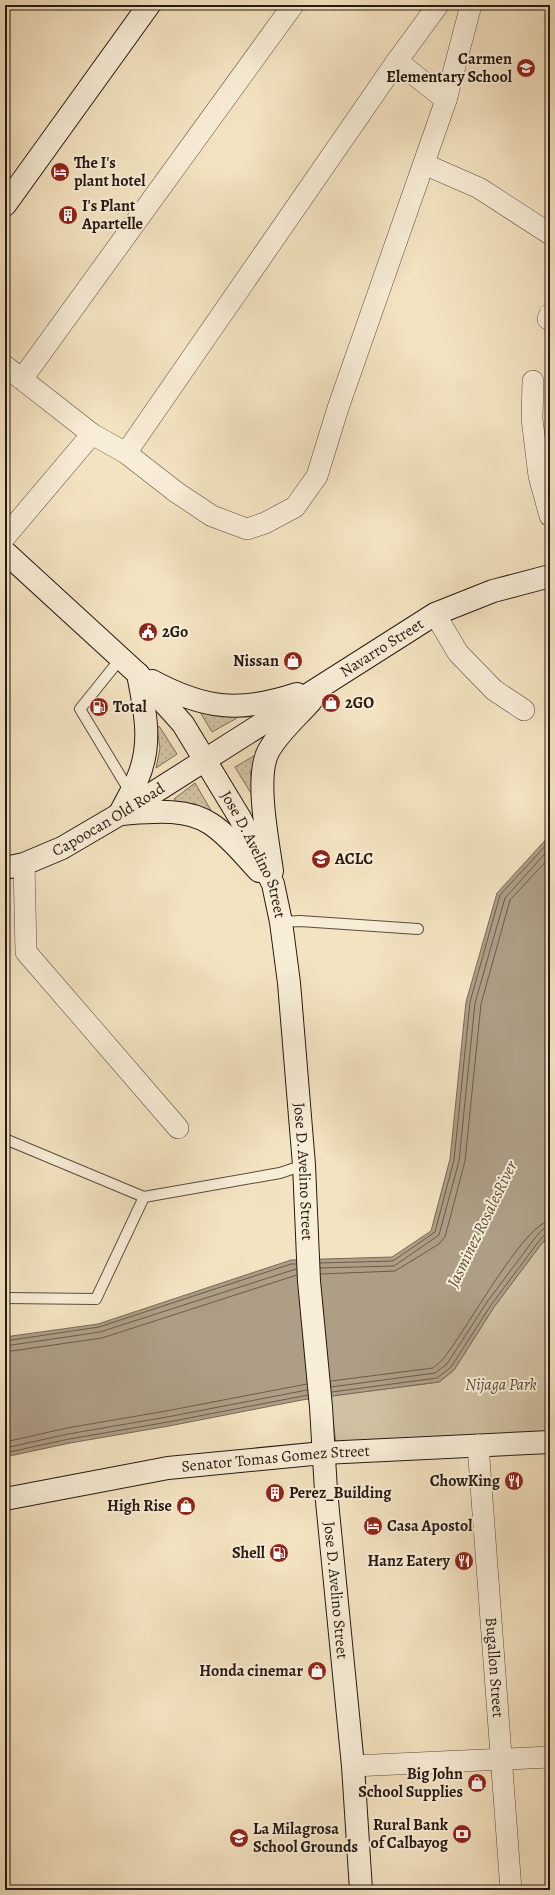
<svg xmlns="http://www.w3.org/2000/svg" width="555" height="1895" font-family="Alegreya,serif">
<style>
.grass{fill:url(#grass-dots);stroke:#7b6d5b}
.green{fill:#d1c1a3;stroke:#7b6d5b}
.water{fill:#ae9e86;stroke:#776958}
.lines{fill:none;stroke-linecap:round;stroke-linejoin:round}
.shore{stroke:#6a5c4c;stroke-width:1}
.lane-casing{stroke:#594c3e;stroke-width:12}
.street-casing{stroke:#594c3e;stroke-width:22}
.secondary-casing{stroke:#251913;stroke-width:24}
.lane{stroke:#f8edd7;stroke-width:10}
.street{stroke:#f8edd7;stroke-width:21}
.secondary{stroke:#f8edd7;stroke-width:22}
.labels{text-anchor:middle;dominant-baseline:central;stroke-width:4;stroke-linejoin:round;paint-order:stroke}
.poi-label{font-size:16px;font-weight:bold;fill:#251913;stroke:#f8edd7;text-anchor:end}
.street-label{font-size:16px;fill:#251913;stroke:#f8edd7}
.park-label{font-size:16px;font-style:italic;fill:#594b3e;stroke:#f8edd7}
.water-label{font-size:17px;font-style:italic;fill:#5c4e41;stroke:#f8edd7}
</style>
<defs>
<pattern id="grass-dots" width="8" height="8" patternUnits="userSpaceOnUse"><rect width="8" height="8" fill="#d1c1a3"/><path d="M2 2h.1M6 6h.1" fill="none" stroke="#b3a58b" stroke-width="1.8" stroke-linecap="round"/></pattern>
</defs>
<rect width="100%" height="100%" fill="#f4e3c1"/>
<filter id="stains"><feTurbulence type="fractalNoise" baseFrequency=".005" numOctaves="4"/><feColorMatrix values="0 0 0 0 .2 0 0 0 0 .09 0 0 0 0 .02 0 0 0 .5 -.17"/></filter>
<radialGradient id="worn" r=".72"><stop offset=".6" stop-color="#630" stop-opacity="0"/><stop offset="1" stop-color="#630" stop-opacity=".3"/></radialGradient>
<g class="grass">
<path d="M203 710 218 716 234 715 237 718 212 732 200 712Z"/>
<path d="M159 726 177 754 156 768 160 748 157 729Z"/>
<path d="M259 753 260 757 250 772 255 792 252 795 235 767Z"/>
<path d="M195 783 216 819H212L196 804 179 803 174 799Z"/>
</g>
<path class="green" d="M550 1237V1431L336 1444 330 1396 439 1382 454 1370 494 1307 542 1243Z"/>
<path class="water" d="M550 835V1235L542 1243 494 1307 454 1370 439 1382 302 1400 169 1426 70 1443 5 1457V1337L98 1324 291 1260 392 1257 431 1231 450 1159 466 1002 497 893Z"/>
<g class="lines">
<g class="shore">
<path d="M320 1263 393 1261 435 1232 454 1160 470 1002 500 895 550 841"/>
<path d="M320 1268 394 1266 439 1235 459 1161 475 1003 505 898 550 848"/>
<path d="M321 1274 395 1271 439 1244 445 1237 465 1161 481 1004 510 900 550 857"/>
<path d="M5 1341 99 1327 291 1264H296"/>
<path d="M5 1346 100 1332 296 1269"/>
<path d="M5 1352 102 1338 297 1275"/>
<path d="M331 1381 433 1368C436 1365 440 1363 442 1360 463 1337 524 1222 550 1221"/>
<path d="M331 1387 435 1373 447 1364 487 1302 535 1238 543 1229 550 1227"/>
<path d="M332 1392 437 1378 451 1367 491 1305 539 1241 546 1233 550 1232"/>
<path d="M5 1442 67 1428 166 1411 307 1384"/>
<path d="M5 1448 68 1434 167 1417 307 1390"/>
<path d="M5 1453 69 1439 168 1422 308 1395"/>
</g>
<defs>
<g id="lane">
<path d="M121 658 80 709 130 792"/>
<path d="M281 922 300 921 418 929"/>
<path d="M5 1139 144 1197 280 1173 304 1165"/>
<path d="M5 1298 96 1299 144 1197"/>
</g>
<g id="street">
<path d="M446 100 471 5"/>
<path d="M424 164 479 188 550 234"/>
<path d="M548 319 550 314"/>
<path d="M5 366 92 434 126 453 176 492 212 516 247 529 265 523 295 507 317 476 338 408 446 100 397 61"/>
<path d="M22 379 293 5"/>
<path d="M533 381 532 419 539 476 550 516"/>
<path d="M126 453 397 61 438 5"/>
<path d="M5 537 92 434"/>
<path d="M435 614 458 653 494 690 524 710"/>
<path d="M24 864 26 952 178 1128"/>
<path id="s1" d="M478 1445 511 1890"/>
<path d="M353 1766 550 1757"/>
</g>
<g id="secondary">
<path d="M5 205 149 5"/>
<path id="s2" d="M5 552 138 674 183 724 240 818 273 884 281 922 289 983 304 1165 309 1281 321 1407 326 1491 353 1766 361 1890"/>
<path d="M152 681C204 709 240 713 297 694"/>
<path d="M120 813C126 802 132 791 137 780 153 744 145 711 138 674"/>
<path d="M121 814C149 812 186 807 211 824 229 836 244 855 259 871"/>
<path id="s3" d="M5 868 24 864 62 848 120 814 435 614 493 591 550 576"/>
<path d="M272 871C268 842 255 778 268 752 278 733 297 717 311 701"/>
<path id="s4" d="M5 1499 168 1468 323 1453 550 1442"/>
</g>
</defs>
<use href="#lane" class="lane-casing"/>
<use href="#street" class="street-casing"/>
<use href="#secondary" class="secondary-casing"/>
<use href="#lane" class="lane"/>
<use href="#street" class="street"/>
<use href="#secondary" class="secondary"/>
</g>
<defs>
<symbol id="school-disc" viewBox="-11 -11 22 22"><circle r="9.5" fill="#8f2418" stroke="#f8edd7"/><path d="M0-5L7-2L0 1L-7-2ZM-4 1L0 2.5L4 1V4Q0 6-4 4Z" fill="#fff"/></symbol>
<symbol id="hotel-disc" viewBox="-11 -11 22 22"><circle r="9.5" fill="#8f2418" stroke="#f8edd7"/><path d="M-6-4.5h1.5V1H6V5H4.5V3h-9V5H-6ZM-4 0a1.8 1.8 0 1 1 3.6 0ZM.5 0V-2.5h3Q6-2.5 6 0Z" fill="#fff"/></symbol>
<symbol id="building-disc" viewBox="-11 -11 22 22"><circle r="9.5" fill="#8f2418" stroke="#f8edd7"/><path d="M-4-6H4V6H1V3H-1V6H-4ZM-2.5-4.3h1.7v1.8h-1.7ZM.8-4.3h1.7v1.8H.8ZM-2.5-1h1.7V.8h-1.7ZM.8-1h1.7V.8H.8Z" fill="#fff"/></symbol>
<symbol id="civic-disc" viewBox="-11 -11 22 22"><circle r="9.5" fill="#8f2418" stroke="#f8edd7"/><path d="M-.6-6.5H3V-4.5H.6V-3L4-1V1h2V6H-6V1h2V-1L-.6-3ZM-1.2 2.5V6h2.4V2.5Z" fill="#fff"/></symbol>
<symbol id="shop-disc" viewBox="-11 -11 22 22"><circle r="9.5" fill="#8f2418" stroke="#f8edd7"/><path d="M-5-2.5h2.3a2.7 3.5 0 0 1 5.4 0H5L5.5 6h-11ZM-1.5-2.5h3a1.5 2.3 0 0 0-3 0Z" fill="#fff"/></symbol>
<symbol id="fuel-disc" viewBox="-11 -11 22 22"><circle r="9.5" fill="#8f2418" stroke="#f8edd7"/><path d="M-5.5-6h7V0h2V4h1.3V-2.5L3-4.5l.8-.8L6-3V5H2.5V1h-1V6h-7ZM-4.2-4.7v3.2H.2V-4.7Z" fill="#fff"/></symbol>
<symbol id="university-disc" viewBox="-11 -11 22 22"><circle r="9.5" fill="#8f2418" stroke="#f8edd7"/><path d="M0-5L7-2L0 1L-7-2ZM-4 1L0 2.5L4 1V4Q0 6-4 4Z" fill="#fff"/></symbol>
<symbol id="restaurant-disc" viewBox="-11 -11 22 22"><circle r="9.5" fill="#8f2418" stroke="#f8edd7"/><path d="M-5-6h1v4h1v-4h1v4h1v-4h1v5L-1.5 .5V6h-2V.5L-5-1ZM5-6V6H3V1.5H1.5Q1.5-4 5-6Z" fill="#fff"/></symbol>
<symbol id="bank-disc" viewBox="-11 -11 22 22"><circle r="9.5" fill="#8f2418" stroke="#f8edd7"/><path d="M-6-4H6V4H-6ZM0-2.3a2.3 2.3 0 1 0 0 4.6a2.3 2.3 0 1 0 0-4.6Z" fill="#fff"/></symbol>
</defs>
<g fill-rule="evenodd">
<use href="#school-disc" x="515" y="57" width="22" height="22"/>
<use href="#hotel-disc" x="49" y="161" width="22" height="22"/>
<use href="#building-disc" x="57" y="204" width="22" height="22"/>
<use href="#civic-disc" x="137" y="621" width="22" height="22"/>
<use href="#shop-disc" x="282" y="650" width="22" height="22"/>
<use href="#shop-disc" x="320" y="692" width="22" height="22"/>
<use href="#fuel-disc" x="88" y="696" width="22" height="22"/>
<use href="#university-disc" x="310" y="848" width="22" height="22"/>
<use href="#restaurant-disc" x="503" y="1470" width="22" height="22"/>
<use href="#building-disc" x="264" y="1482" width="22" height="22"/>
<use href="#shop-disc" x="175" y="1495" width="22" height="22"/>
<use href="#hotel-disc" x="362" y="1515" width="22" height="22"/>
<use href="#fuel-disc" x="268" y="1542" width="22" height="22"/>
<use href="#restaurant-disc" x="453" y="1550" width="22" height="22"/>
<use href="#shop-disc" x="306" y="1660" width="22" height="22"/>
<use href="#shop-disc" x="466" y="1772" width="22" height="22"/>
<use href="#bank-disc" x="451" y="1823" width="22" height="22"/>
<use href="#school-disc" x="228" y="1827" width="22" height="22"/>
</g>
<g class="labels">
<g class="poi-label">
<text x="512" y="59">Carmen<tspan x="512" dy="18">Elementary School</tspan></text>
<text x="74" y="163" text-anchor="start">The I's<tspan x="74" dy="18">plant hotel</tspan></text>
<text x="82" y="206" text-anchor="start">I's Plant<tspan x="82" dy="18">Apartelle</tspan></text>
<text x="162" y="632" text-anchor="start">2Go</text>
<text x="279" y="661">Nissan</text>
<text x="345" y="703" text-anchor="start">2GO</text>
<text x="113" y="707" text-anchor="start">Total</text>
<text x="335" y="859" text-anchor="start">ACLC</text>
<text x="500" y="1481">ChowKing</text>
<text x="289" y="1493" text-anchor="start">Perez_Building</text>
<text x="172" y="1506">High Rise</text>
<text x="387" y="1526" text-anchor="start">Casa Apostol</text>
<text x="265" y="1553">Shell</text>
<text x="450" y="1561">Hanz Eatery</text>
<text x="303" y="1671">Honda cinemar</text>
<text x="463" y="1774">Big John<tspan x="463" dy="18">School Supplies</tspan></text>
<text x="448" y="1825">Rural Bank<tspan x="448" dy="18">of Calbayog</tspan></text>
<text x="253" y="1829" text-anchor="start">La Milagrosa<tspan x="253" dy="18">School Grounds</tspan></text>
</g>
<g class="street-label">
<text stroke="none"><textPath href="#s3" startOffset="438">Navarro Street</textPath></text>
<text stroke="none"><textPath href="#s3" startOffset="115">Capoocan Old Road</textPath></text>
<text stroke="none"><textPath href="#s2" startOffset="397">Jose D. Avelino Street</textPath></text>
<text stroke="none"><textPath href="#s2" startOffset="721">Jose D. Avelino Street</textPath></text>
<text stroke="none"><textPath href="#s4" startOffset="274">Senator Tomas Gomez Street</textPath></text>
<text stroke="none"><textPath href="#s2" startOffset="1141">Jose D. Avelino Street</textPath></text>
<text stroke="none"><textPath href="#s1" startOffset="223">Bugallon Street</textPath></text>
</g>
<g class="park-label">
<text x="501" y="1385">Nijaga Park</text>
</g>
<g class="water-label">
<text transform="translate(482 1224) rotate(-64)">Jasminez RosalesRiver</text>
</g>
</g>
<rect width="555" height="1895" fill="none" stroke="#f4e3c1" stroke-width="20"/>
<rect x="6" y="6" width="543" height="1883" fill="none" stroke="#251913" stroke-width="2"/>
<rect x="10" y="10" width="535" height="1875" fill="none" stroke="#251913"/>
<rect width="100%" height="100%" filter="url(#stains)"/>
<rect width="100%" height="100%" fill="url(#worn)"/>
</svg>
